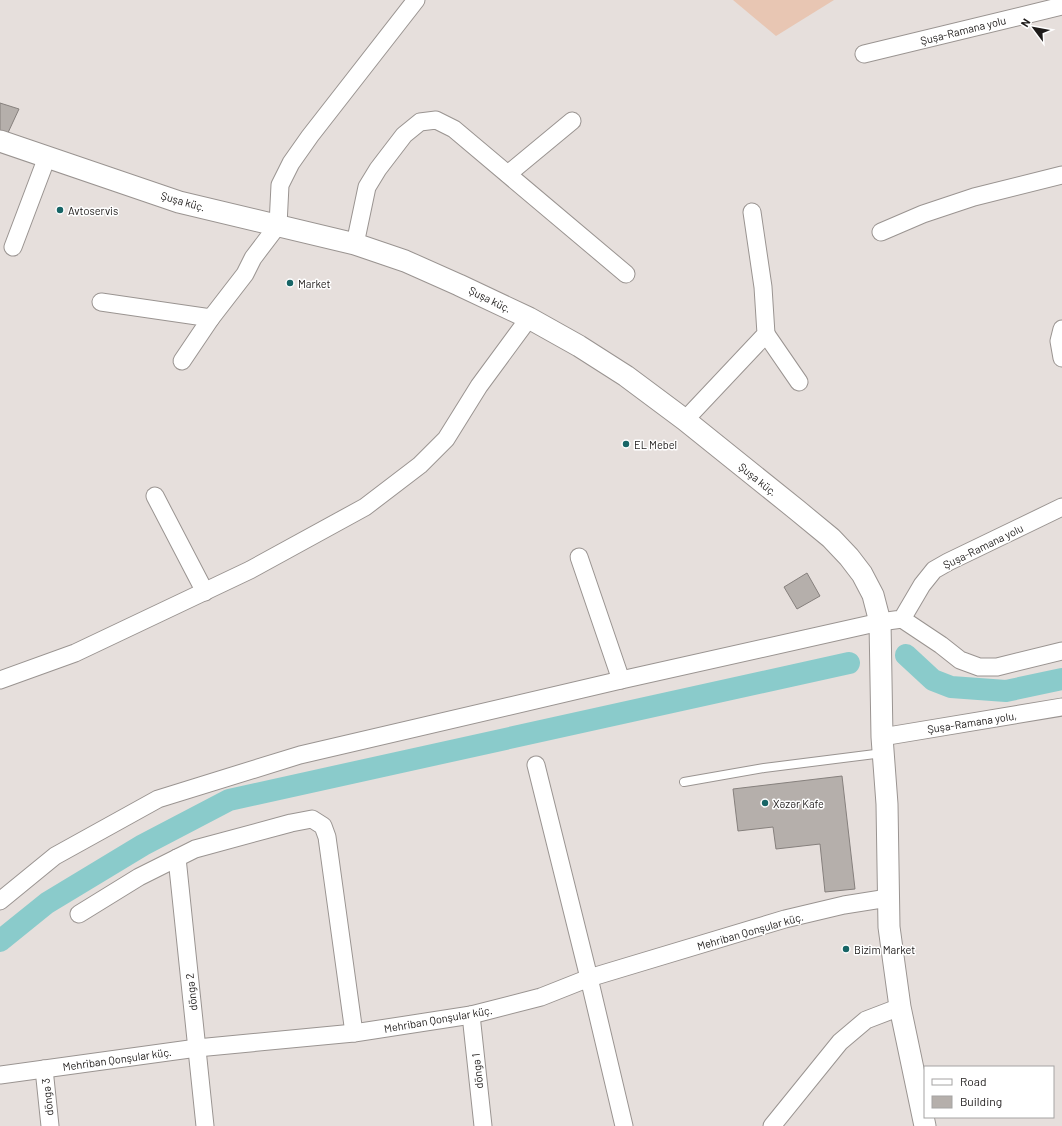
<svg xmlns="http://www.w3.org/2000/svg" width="1062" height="1126" font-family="Barlow,sans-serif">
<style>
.green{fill:#e8c6b3}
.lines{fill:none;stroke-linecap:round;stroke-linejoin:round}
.canal{stroke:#8acbcb;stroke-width:22}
.building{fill:#b5afab;stroke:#86807d}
.service-casing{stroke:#9a9491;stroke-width:10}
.minor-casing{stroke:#9a9491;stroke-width:19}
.tertiary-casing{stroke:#9a9491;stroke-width:23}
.service{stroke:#fff;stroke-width:8}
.minor{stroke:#fff;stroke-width:17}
.tertiary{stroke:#fff;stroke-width:21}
.poi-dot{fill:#176566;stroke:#fff;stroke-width:1.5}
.labels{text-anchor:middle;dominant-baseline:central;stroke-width:3;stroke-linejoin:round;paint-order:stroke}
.street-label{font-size:11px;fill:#1e1b1a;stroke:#fff}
.poi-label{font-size:11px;fill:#1e1b1a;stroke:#fff;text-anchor:start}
</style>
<rect width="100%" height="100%" fill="#e6dfdc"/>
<path class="green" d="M733 0H834L776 36Z"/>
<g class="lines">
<g class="canal">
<path d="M906 655 933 680 951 687 1006 691 1062 679"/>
<path d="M0 941 47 903 143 845 229 800 849 663"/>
</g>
</g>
<g class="building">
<path d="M0 103 19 109 6 137 0 135Z"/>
<path d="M807 573 820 596 797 609 784 587Z"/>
<path d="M842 776 855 889 825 892 820 844 776 849 773 827 738 831 733 789Z"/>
</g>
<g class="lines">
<defs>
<path id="service" d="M684 782 764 768 883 753"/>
<g id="minor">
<path d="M864 54 1062 6"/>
<path d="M508 174 572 121"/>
<path d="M881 232 923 214 974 197 1062 175"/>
<path d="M355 244 367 187 378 169 404 135 420 122 436 120 454 129 626 274"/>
<path d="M13 247 47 157"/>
<path d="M101 302 211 318 245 274 253 258 278 225 280 185 291 163 310 136 416 0"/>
<path d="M1062 329 1059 341 1062 358"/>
<path d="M766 334 799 382"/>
<path d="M182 361 211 318"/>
<path d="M685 420 766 334 763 287 752 212"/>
<path d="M155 496 205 592"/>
<path d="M579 557 621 680"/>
<path d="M902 619 941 645 960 660 979 667H997L1062 651"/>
<path d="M0 680 75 653 250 570 365 507 420 465 446 439 479 386 529 318"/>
<path d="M882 737 1062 707"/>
<path d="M536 765 589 978 624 1126"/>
<path d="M177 858 205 1126"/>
<path d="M0 901 55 856 158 799 300 755 621 680 880 622 902 619 922 585 934 570 948 562 1062 507"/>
<path d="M79 914 139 877 195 849 291 823 312 819 323 826 327 837 354 1033"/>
<path d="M471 1015 483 1126"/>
<path d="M44 1069 50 1126"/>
<path d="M0 1075 197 1048 354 1033 471 1015 541 997 589 978 785 919 844 905 888 898"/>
<path d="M772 1126 840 1042 866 1020 900 1007"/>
</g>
<path id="tertiary" d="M0 141 179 202 355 244 405 261 459 285 529 318 579 346 626 376 685 420 797 510 831 538 849 557 862 574 873 595 880 622 882 737 887 804 889 927 900 1007 925 1126"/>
</defs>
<use href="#service" class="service-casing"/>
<use href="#minor" class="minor-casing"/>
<use href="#tertiary" class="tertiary-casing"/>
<use href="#service" class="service"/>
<use href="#minor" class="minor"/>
<use href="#tertiary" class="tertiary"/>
</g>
<g class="poi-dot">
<circle cx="60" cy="210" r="4"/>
<circle cx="290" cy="283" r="4"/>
<circle cx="626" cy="444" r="4"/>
<circle cx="765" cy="803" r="4"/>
<circle cx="846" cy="949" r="4"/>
</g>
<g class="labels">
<g class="street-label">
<text transform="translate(963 30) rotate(-14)">Şuşa-Ramana yolu</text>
<text transform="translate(183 201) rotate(16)">Şuşa küç.</text>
<text transform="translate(490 299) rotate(26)">Şuşa küç.</text>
<text transform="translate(758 479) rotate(39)">Şuşa küç.</text>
<text transform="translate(983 546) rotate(-26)">Şuşa-Ramana yolu</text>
<text transform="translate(972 722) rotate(-9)">Şuşa-Ramana yolu,</text>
<text transform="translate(750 931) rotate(-16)">Mehriban Qonşular küç.</text>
<text transform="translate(191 992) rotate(-96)">döngə 2</text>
<text transform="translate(438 1019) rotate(-10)">Mehriban Qonşular küç.</text>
<text transform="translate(117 1059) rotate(-8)">Mehriban Qonşular küç.</text>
<text transform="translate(477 1071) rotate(-96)">döngə 1</text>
<text transform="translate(47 1097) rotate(-96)">döngə 3</text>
</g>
<g class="poi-label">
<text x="68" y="210">Avtoservis</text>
<text x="298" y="283">Market</text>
<text x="634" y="444">EL Mebel</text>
<text x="773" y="803">Xəzər Kafe</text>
<text x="854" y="949">Bizim Market</text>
</g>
</g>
<rect x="924" y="1066" width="130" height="52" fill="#ffffff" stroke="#a5a4a3"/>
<rect x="932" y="1079" width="20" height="6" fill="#ffffff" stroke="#a5a4a3"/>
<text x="960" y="1086" font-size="12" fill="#1e1b1a">Road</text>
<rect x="932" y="1096" width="20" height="12" fill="#b5afab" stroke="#a5a4a3"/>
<text x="960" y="1106" font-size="12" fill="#1e1b1a">Building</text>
<g transform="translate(1034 28) rotate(302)" stroke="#ffffff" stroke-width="3" paint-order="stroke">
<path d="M0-3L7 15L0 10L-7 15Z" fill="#1e1b1a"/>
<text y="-6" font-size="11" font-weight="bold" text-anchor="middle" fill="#1e1b1a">N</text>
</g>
</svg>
